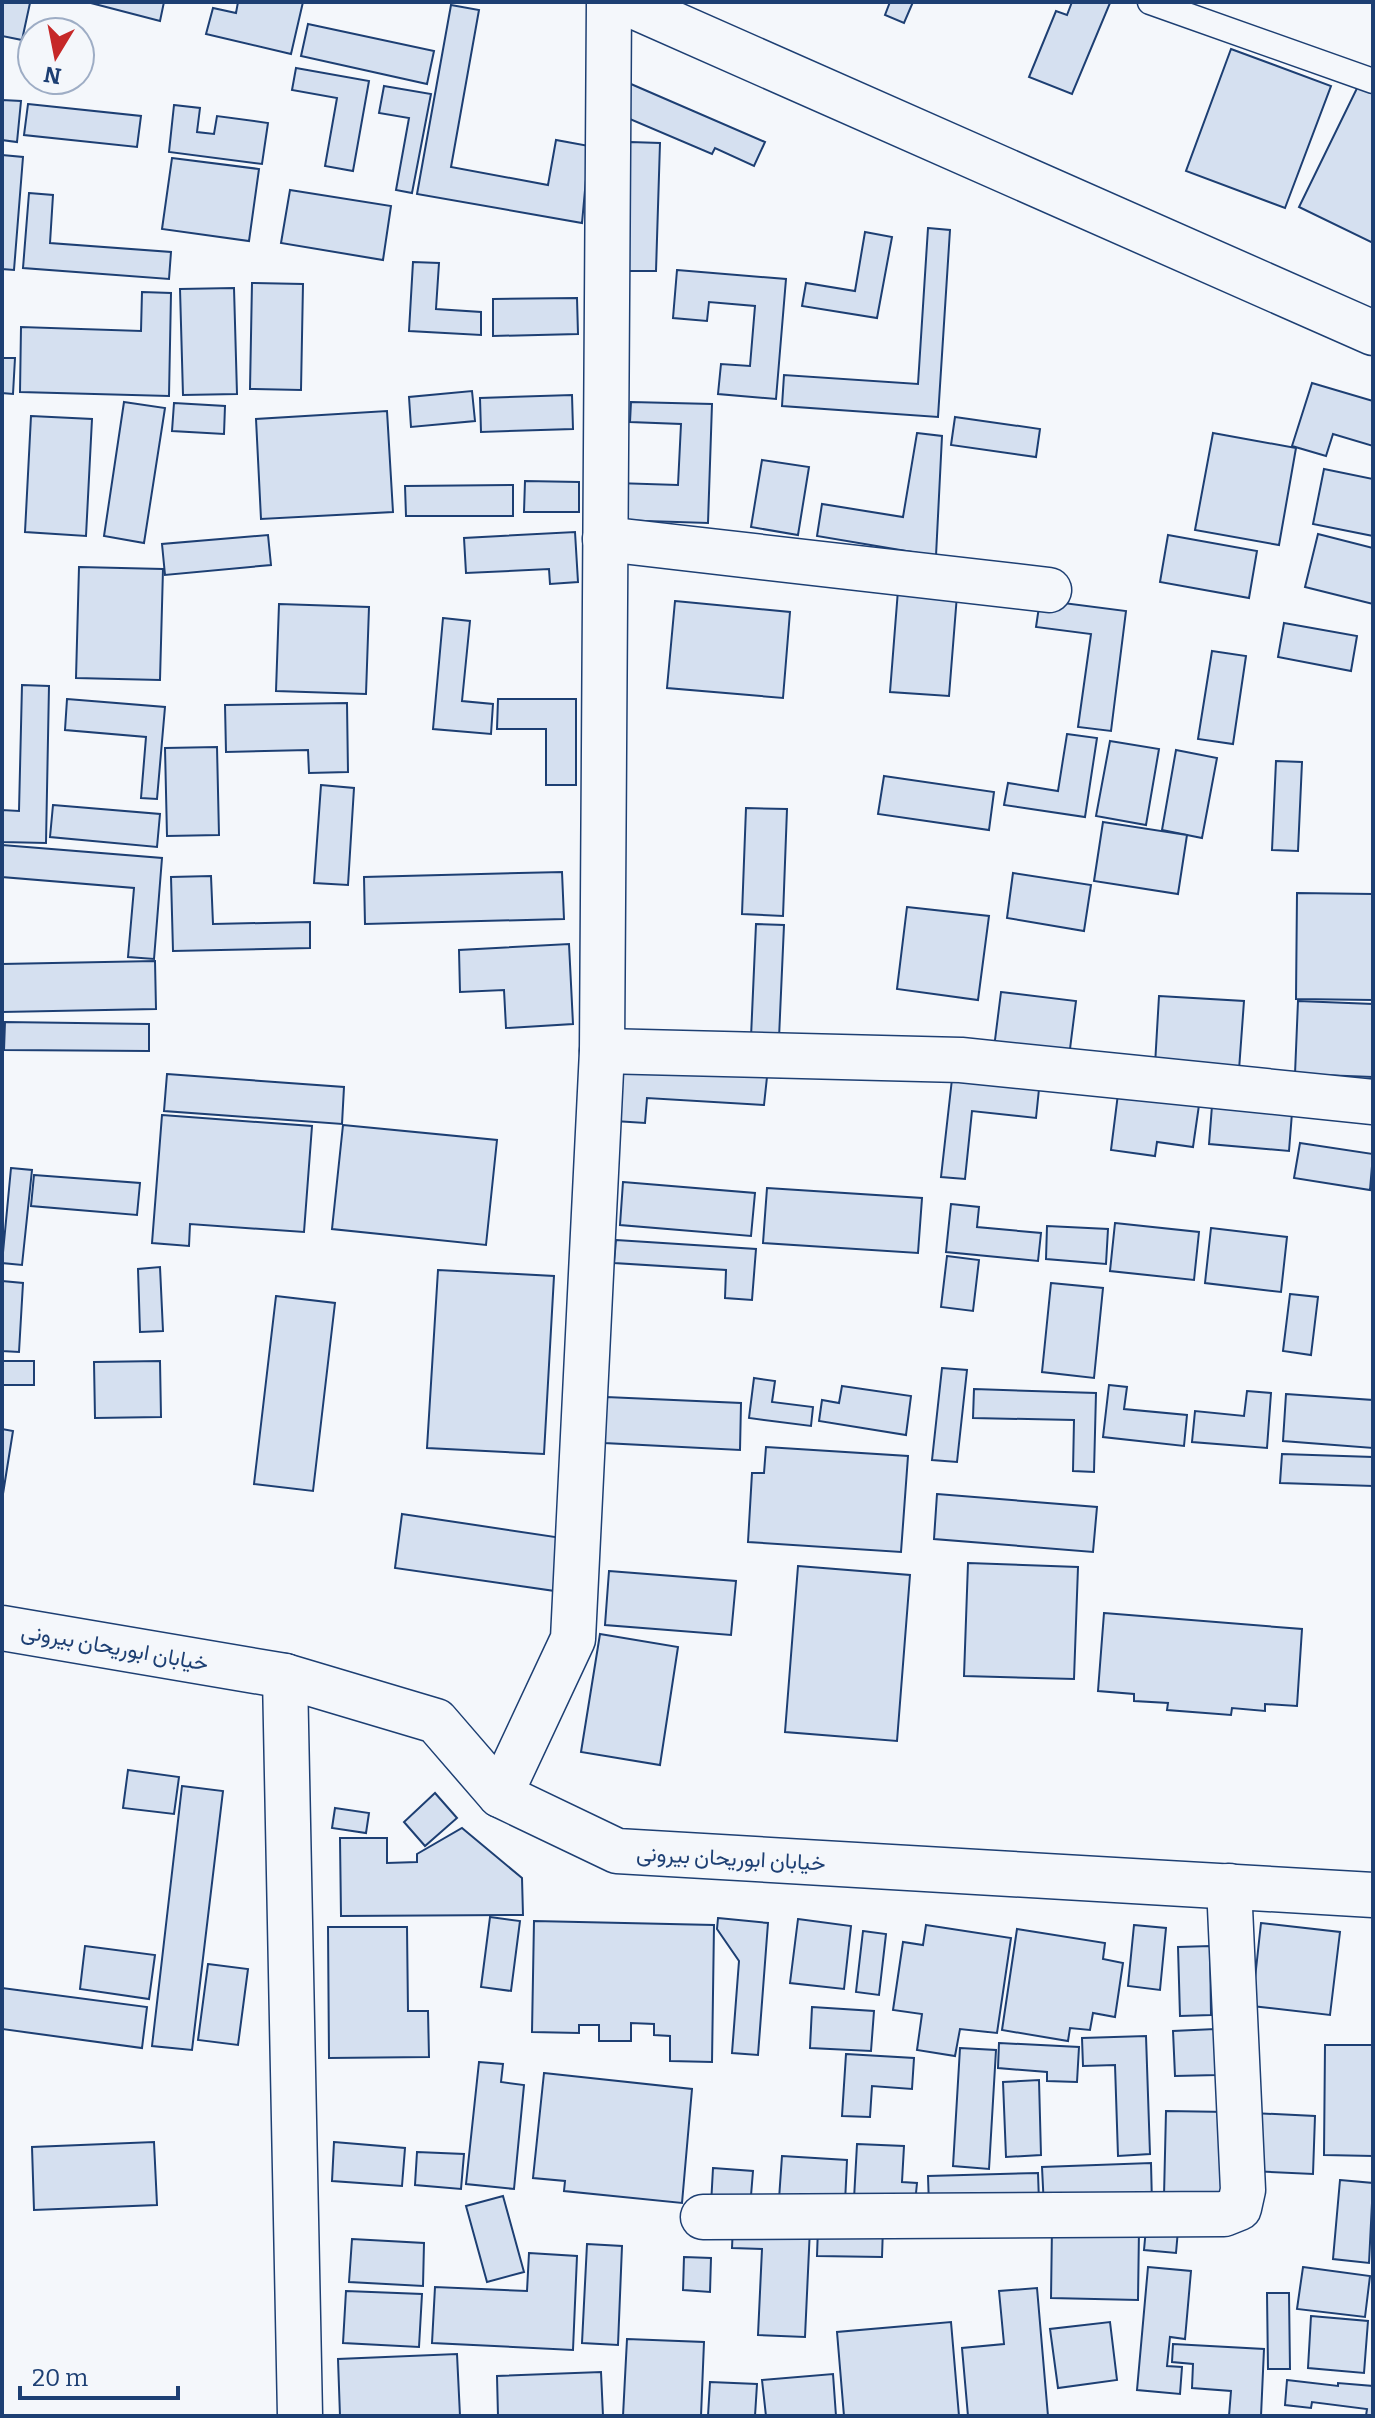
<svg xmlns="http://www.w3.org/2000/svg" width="1375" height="2418" font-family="Bitter,Vazirmatn,serif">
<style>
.building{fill:#d5e0f0;stroke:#1d3f73;stroke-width:2}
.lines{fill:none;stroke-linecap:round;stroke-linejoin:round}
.lane-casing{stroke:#1d3f73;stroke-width:27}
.street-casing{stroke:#1d3f73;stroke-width:47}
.secondary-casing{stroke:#1d3f73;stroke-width:47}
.lane{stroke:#f4f7fb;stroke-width:24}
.street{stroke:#f4f7fb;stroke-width:44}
.secondary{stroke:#f4f7fb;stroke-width:44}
.labels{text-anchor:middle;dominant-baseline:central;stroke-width:6;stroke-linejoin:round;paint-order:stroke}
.street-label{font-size:22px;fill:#1d3f73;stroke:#f4f7fb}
</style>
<rect width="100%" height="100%" fill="#f4f7fb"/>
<g class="building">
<path d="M2 2 30 3 22 40 2 36Z"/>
<path d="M87 2H164L160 21Z"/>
<path d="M238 2H303L291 54 206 34 213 8 236 13Z"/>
<path d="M890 2H913L904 23 885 15Z"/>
<path d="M1072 2 1110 3 1072 94 1029 77 1056 11 1067 15Z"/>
<path d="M451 5 479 10 451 167 548 185 556 140 589 146 582 223 417 194Z"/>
<path d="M308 24 434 51 427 84 301 56Z"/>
<path d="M1231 49 1331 86 1285 208 1186 171Z"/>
<path d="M296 68 369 81 353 171 325 166 337 98 292 90Z"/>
<path d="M1361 80 1373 85V243L1299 207Z"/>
<path d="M624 81 765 142 754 166 715 148 712 154 611 111Z"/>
<path d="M384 86 431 94 412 193 396 190 409 118 379 113Z"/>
<path d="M2 100 21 101 17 142 2 140Z"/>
<path d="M28 104 141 116 137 147 24 135Z"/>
<path d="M174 105 200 108 197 132 214 134 217 116 268 123 262 164 169 152Z"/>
<path d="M630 142 660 143 656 271H626Z"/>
<path d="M2 155 23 157 14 270 2 269Z"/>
<path d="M172 158 259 169 249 241 162 229Z"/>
<path d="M290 190 391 206 383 260 281 243Z"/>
<path d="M29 193 53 195 50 243 171 252 169 279 23 268Z"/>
<path d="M928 228 950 230 938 417 782 406 784 375 918 384Z"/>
<path d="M865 232 892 237 877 318 802 306 806 283 855 291Z"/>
<path d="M413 262 439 263 436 309 481 312V335L409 331Z"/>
<path d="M677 270 786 279 776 399 718 394 721 364 750 366 755 306 709 302 707 321 673 318Z"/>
<path d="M252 283 303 284 301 390 250 389Z"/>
<path d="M234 288 237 394 183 395 180 289Z"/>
<path d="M142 292 171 293 169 396 20 392 21 327 141 331Z"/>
<path d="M577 298 578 334 493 336V299Z"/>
<path d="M2 358H15L13 394 2 393Z"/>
<path d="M1312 383 1373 401V446L1333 434 1326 456 1292 446Z"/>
<path d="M472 391 475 421 411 427 409 397Z"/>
<path d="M572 395 573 429 481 432 480 398Z"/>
<path d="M124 402 165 408 144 543 104 536Z"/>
<path d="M631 402 712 404 708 523 615 520 616 483 678 485 681 424 630 422Z"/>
<path d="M174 403 225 406 224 434 172 431Z"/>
<path d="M387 411 393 512 261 519 256 419Z"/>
<path d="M31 416 92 419 86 536 25 532Z"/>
<path d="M955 417 1040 429 1036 457 951 445Z"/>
<path d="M917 433 942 436 936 556 817 536 822 504 903 517Z"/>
<path d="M1213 433 1296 448 1279 545 1195 530Z"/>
<path d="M762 460 809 467 798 535 751 527Z"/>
<path d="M1324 469 1373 479V536L1313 524Z"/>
<path d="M525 481 579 482V512H524Z"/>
<path d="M513 485V516H406L405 486Z"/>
<path d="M575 532 578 582 550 584 549 569 466 573 464 538Z"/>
<path d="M1318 534 1373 548V604L1305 587Z"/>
<path d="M268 535 271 565 165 575 162 544Z"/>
<path d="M1168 535 1257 551 1249 598 1160 582Z"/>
<path d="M79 567 163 569 160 680 76 678Z"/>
<path d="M898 590 957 595 949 696 890 692Z"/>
<path d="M1040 600 1126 611 1111 731 1078 727 1091 634 1036 627Z"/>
<path d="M675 601 790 612 783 698 667 688Z"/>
<path d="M279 604 369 607 366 694 276 691Z"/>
<path d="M443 618 470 621 462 701 493 704 491 734 433 729Z"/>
<path d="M1284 623 1357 636 1351 671 1278 657Z"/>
<path d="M1212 651 1246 656 1233 744 1198 739Z"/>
<path d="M22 685 49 686 46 843 2 842V810L19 811Z"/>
<path d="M67 699 165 707 157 799 141 798 146 737 65 730Z"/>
<path d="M498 699H576V785H546V729H497Z"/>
<path d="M347 703 348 772 309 773 308 750 226 752 225 705Z"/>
<path d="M1067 734 1097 738 1085 817 1004 805 1008 783 1058 791Z"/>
<path d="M1110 741 1159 749 1146 825 1096 816Z"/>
<path d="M217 747 219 835 167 836 165 748Z"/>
<path d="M1176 750 1217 758 1202 838 1162 830Z"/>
<path d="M1276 761 1302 762 1298 851 1272 850Z"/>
<path d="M884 776 994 792 989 830 878 814Z"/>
<path d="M321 785 354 788 348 885 314 883Z"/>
<path d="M53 805 160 814 157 847 50 837Z"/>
<path d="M746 808 787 809 783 916 742 914Z"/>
<path d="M1103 822 1187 835 1178 894 1094 881Z"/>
<path d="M2 845 162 858 154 959 128 957 134 888 2 877Z"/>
<path d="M562 872 564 919 365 924 364 877Z"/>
<path d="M1013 873 1091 885 1084 931 1007 918Z"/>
<path d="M211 876 213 924 310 922V948L173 951 171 877Z"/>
<path d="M1297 893 1373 894V1000L1296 999Z"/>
<path d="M907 907 989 916 978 1000 897 989Z"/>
<path d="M756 924 784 925 779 1038 751 1037Z"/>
<path d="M569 944 573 1024 506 1028 504 990 460 992 459 950Z"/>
<path d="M155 961 156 1009 2 1012V964Z"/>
<path d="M1001 992 1076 1001 1068 1065 993 1056Z"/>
<path d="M1159 996 1244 1001 1239 1070 1155 1065Z"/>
<path d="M1298 1001 1373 1004V1077L1295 1074Z"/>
<path d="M5 1022 149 1024V1051L4 1050Z"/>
<path d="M619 1067 767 1077 764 1105 647 1098 645 1123 615 1121Z"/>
<path d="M167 1074 344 1087 342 1124 164 1111Z"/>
<path d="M952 1079 1039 1089 1036 1118 972 1111 965 1179 941 1177Z"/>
<path d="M1213 1093 1293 1100 1289 1151 1209 1144Z"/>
<path d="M1118 1094 1199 1105 1193 1147 1157 1142 1155 1156 1111 1150Z"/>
<path d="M162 1115 312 1126 304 1232 190 1224 189 1246 152 1243Z"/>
<path d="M343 1125 497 1140 486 1245 332 1229Z"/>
<path d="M1300 1143 1373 1154 1370 1190 1294 1178Z"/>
<path d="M11 1168 32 1170 22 1265 2 1263Z"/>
<path d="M34 1175 140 1183 137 1215 31 1206Z"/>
<path d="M623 1182 755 1193 751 1236 620 1225Z"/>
<path d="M767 1188 922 1198 918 1253 763 1243Z"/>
<path d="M951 1204 979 1207 977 1227 1041 1233 1038 1261 946 1252Z"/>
<path d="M1115 1223 1199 1232 1194 1280 1110 1271Z"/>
<path d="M1047 1226 1108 1229 1106 1264 1046 1259Z"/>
<path d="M1211 1228 1287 1237 1281 1292 1205 1283Z"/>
<path d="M616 1240 756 1249 752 1300 725 1298 726 1270 614 1263Z"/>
<path d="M947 1256 979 1260 973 1311 941 1307Z"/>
<path d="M160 1267 163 1331 140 1332 138 1269Z"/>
<path d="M438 1270 554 1276 544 1454 427 1448Z"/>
<path d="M2 1281 23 1283 19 1352 2 1351Z"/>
<path d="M1051 1283 1103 1288 1094 1378 1042 1372Z"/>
<path d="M1290 1294 1318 1297 1311 1355 1283 1351Z"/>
<path d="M276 1296 335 1303 313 1491 254 1484Z"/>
<rect x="2" y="1361" width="32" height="24"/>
<path d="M160 1361 161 1417 95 1418 94 1362Z"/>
<path d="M942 1368 967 1370 957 1462 932 1460Z"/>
<path d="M754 1378 775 1381 772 1402 813 1407 811 1426 749 1418Z"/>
<path d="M1109 1385 1127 1387 1124 1409 1187 1415 1184 1446 1103 1437Z"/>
<path d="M842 1386 911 1396 906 1435 819 1421 822 1400 839 1403Z"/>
<path d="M974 1389 1096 1393 1094 1472 1073 1471 1074 1420 973 1418Z"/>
<path d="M1247 1391 1271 1393 1267 1448 1192 1442 1195 1411 1244 1416Z"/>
<path d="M1286 1394 1373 1400V1448L1283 1441Z"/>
<path d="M606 1397 741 1403 740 1450 604 1443Z"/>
<path d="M2 1429 13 1431 2 1500Z"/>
<path d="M766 1447 908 1456 901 1552 748 1542 752 1473H764Z"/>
<path d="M1282 1454 1373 1457V1486L1280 1483Z"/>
<path d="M937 1494 1097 1507 1093 1552 934 1539Z"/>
<path d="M402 1514 562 1538 555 1591 395 1568Z"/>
<path d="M968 1563 1078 1567 1074 1679 964 1676Z"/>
<path d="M798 1566 910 1575 897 1741 785 1732Z"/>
<path d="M609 1571 736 1581 731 1635 605 1625Z"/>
<path d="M1104 1613 1302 1629 1297 1706 1265 1704V1711L1232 1708 1231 1715 1167 1710 1168 1703 1134 1701V1694L1098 1691Z"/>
<path d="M600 1634 678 1647 660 1765 581 1752Z"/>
<path d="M128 1770 179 1777 174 1814 123 1808Z"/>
<path d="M182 1786 223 1791 192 2050 152 2046Z"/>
<path d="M435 1793 457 1818 425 1846 404 1822Z"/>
<path d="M335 1808 369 1813 366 1833 332 1828Z"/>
<path d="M462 1828 522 1878 523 1915 341 1916 340 1838H387V1863L417 1862V1854Z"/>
<path d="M490 1917 520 1921 511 1991 481 1987Z"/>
<path d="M718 1918 768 1923 758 2055 732 2053 739 1961 717 1929Z"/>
<path d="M798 1919 851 1926 844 1989 790 1983Z"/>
<path d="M534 1921 714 1925 712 2062 670 2061V2036L654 2035V2024L631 2023V2041H599V2025H579V2033L532 2032Z"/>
<path d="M1261 1923 1340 1932 1330 2015 1252 2006Z"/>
<path d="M926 1925 1011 1938 997 2033 960 2029 955 2056 917 2050 922 2014 893 2010 903 1942 923 1945Z"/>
<path d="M1134 1925 1166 1928 1160 1990 1128 1986Z"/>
<path d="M328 1927H407L408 2011H428L429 2057 329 2058Z"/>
<path d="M1017 1929 1105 1943 1103 1959 1123 1963 1115 2017 1093 2013 1090 2030 1070 2028 1068 2041 1002 2030Z"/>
<path d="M863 1931 886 1934 879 1995 856 1992Z"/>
<path d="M85 1946 155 1955 149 1999 80 1989Z"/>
<path d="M1210 1946 1211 2015 1180 2016 1178 1947Z"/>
<path d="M208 1964 248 1969 238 2045 198 2040Z"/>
<path d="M2 1988 147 2007 142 2048 2 2029Z"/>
<path d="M812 2007 874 2011 871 2051 810 2048Z"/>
<path d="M1215 2029 1217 2075 1175 2076 1173 2031Z"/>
<path d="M1146 2036 1150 2154 1118 2156 1115 2065 1083 2066 1082 2038Z"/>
<path d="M999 2043 1079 2047 1077 2082 1047 2081V2072L998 2068Z"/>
<path d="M1325 2045H1373V2156L1324 2155Z"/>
<path d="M960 2048 996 2050 989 2169 953 2166Z"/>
<path d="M846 2054 914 2058 912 2089 872 2086 870 2117 842 2116Z"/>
<path d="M479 2062 503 2064 501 2082 524 2085 514 2189 466 2184Z"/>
<path d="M544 2073 692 2089 682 2203 564 2191 565 2181 533 2178Z"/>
<path d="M1039 2080 1041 2155 1006 2157 1003 2082Z"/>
<path d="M1166 2111 1228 2112 1227 2197 1164 2196Z"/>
<path d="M1252 2113 1315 2116 1313 2174 1251 2171Z"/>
<path d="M154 2142 157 2205 34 2210 32 2147Z"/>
<path d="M334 2142 405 2148 402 2186 332 2181Z"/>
<path d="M857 2144 904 2146 902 2182 917 2183 915 2203 854 2199Z"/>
<path d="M417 2152 464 2154 461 2189 415 2185Z"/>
<path d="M782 2156 847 2160 845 2203 779 2199Z"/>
<path d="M1151 2163 1152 2204 1044 2208 1042 2167Z"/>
<path d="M713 2168 753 2171 750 2208 711 2205Z"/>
<path d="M1038 2173 1039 2202 929 2206 928 2176Z"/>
<path d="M1340 2180 1373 2183 1369 2263 1333 2259Z"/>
<path d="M503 2196 524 2272 487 2282 466 2206Z"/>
<path d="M733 2225 810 2228 805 2337 758 2335 762 2249 732 2248Z"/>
<path d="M818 2227H883L882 2257 817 2256Z"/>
<path d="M1052 2227 1139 2229 1138 2300 1051 2298Z"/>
<path d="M1146 2228 1178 2230 1176 2253 1144 2250Z"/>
<path d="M352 2239 424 2243 423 2286 349 2282Z"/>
<path d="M587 2244 622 2246 618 2345 582 2343Z"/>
<path d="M529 2253 577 2256 573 2350 432 2343 435 2287 527 2291Z"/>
<path d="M684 2257 711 2258 710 2292 683 2290Z"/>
<path d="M1148 2267 1191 2271 1185 2339 1170 2337 1167 2366 1182 2367 1180 2394 1137 2390Z"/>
<path d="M1303 2267 1370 2276 1365 2317 1297 2309Z"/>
<path d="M1037 2288 1048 2416H968L962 2348 1004 2344 999 2291Z"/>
<path d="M346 2291 422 2294 419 2347 343 2343Z"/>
<path d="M1267 2293H1289L1290 2369H1268Z"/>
<path d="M1311 2316 1368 2321 1364 2373 1308 2368Z"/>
<path d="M951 2322 959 2416H844L837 2332Z"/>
<path d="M1110 2322 1117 2380 1058 2388 1050 2329Z"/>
<path d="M627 2339 704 2342 701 2416H623Z"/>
<path d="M1173 2344 1264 2349 1261 2416H1229L1231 2391 1192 2388 1193 2364 1172 2362Z"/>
<path d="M457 2354 460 2416H340L338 2359Z"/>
<path d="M601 2372 603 2416H498L497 2376Z"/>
<path d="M833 2374 836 2416H766L762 2380Z"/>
<path d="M1287 2380 1338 2386V2383L1373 2386V2416H1366L1367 2409 1312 2402 1311 2408 1285 2405Z"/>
<path d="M710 2382 757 2384 755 2416H708Z"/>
</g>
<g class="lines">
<defs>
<path id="lane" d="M1150 2 1373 81"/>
<g id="street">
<path d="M624 2 1373 333"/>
<path d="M605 539 1049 590"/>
<path d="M602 1051 961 1060 1373 1102"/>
<path d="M285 1676 300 2416"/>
<path d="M500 1795 573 1639 602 1051 609 2"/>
<path d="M703 2217 1224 2214 1239 2208 1243 2190 1229 1886"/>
</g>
<path id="secondary" d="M2 1628 285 1676 436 1721 500 1795 617 1851 1373 1895"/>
</defs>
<use href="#lane" class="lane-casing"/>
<use href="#street" class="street-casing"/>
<use href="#secondary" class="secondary-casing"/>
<use href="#lane" class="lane"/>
<use href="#street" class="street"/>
<use href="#secondary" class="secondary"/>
</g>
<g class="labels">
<g class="street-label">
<text transform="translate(115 1647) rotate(10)">خیابان ابوریحان بیرونی</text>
<text transform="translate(731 1858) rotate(3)">خیابان ابوریحان بیرونی</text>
</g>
</g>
<rect width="1375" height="2418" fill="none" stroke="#1d3f73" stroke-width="8"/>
<g transform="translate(56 56) rotate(190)"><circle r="38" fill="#f4f7fb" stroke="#9eadc5" stroke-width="2"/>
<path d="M0-6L14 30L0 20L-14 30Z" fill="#c62828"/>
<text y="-12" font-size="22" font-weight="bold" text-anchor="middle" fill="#1d3f73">N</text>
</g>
<path d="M20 2386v12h158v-12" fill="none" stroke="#1d3f73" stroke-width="4"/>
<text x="32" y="2386" font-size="24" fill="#1d3f73" stroke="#f4f7fb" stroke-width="6" paint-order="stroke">20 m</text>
</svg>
